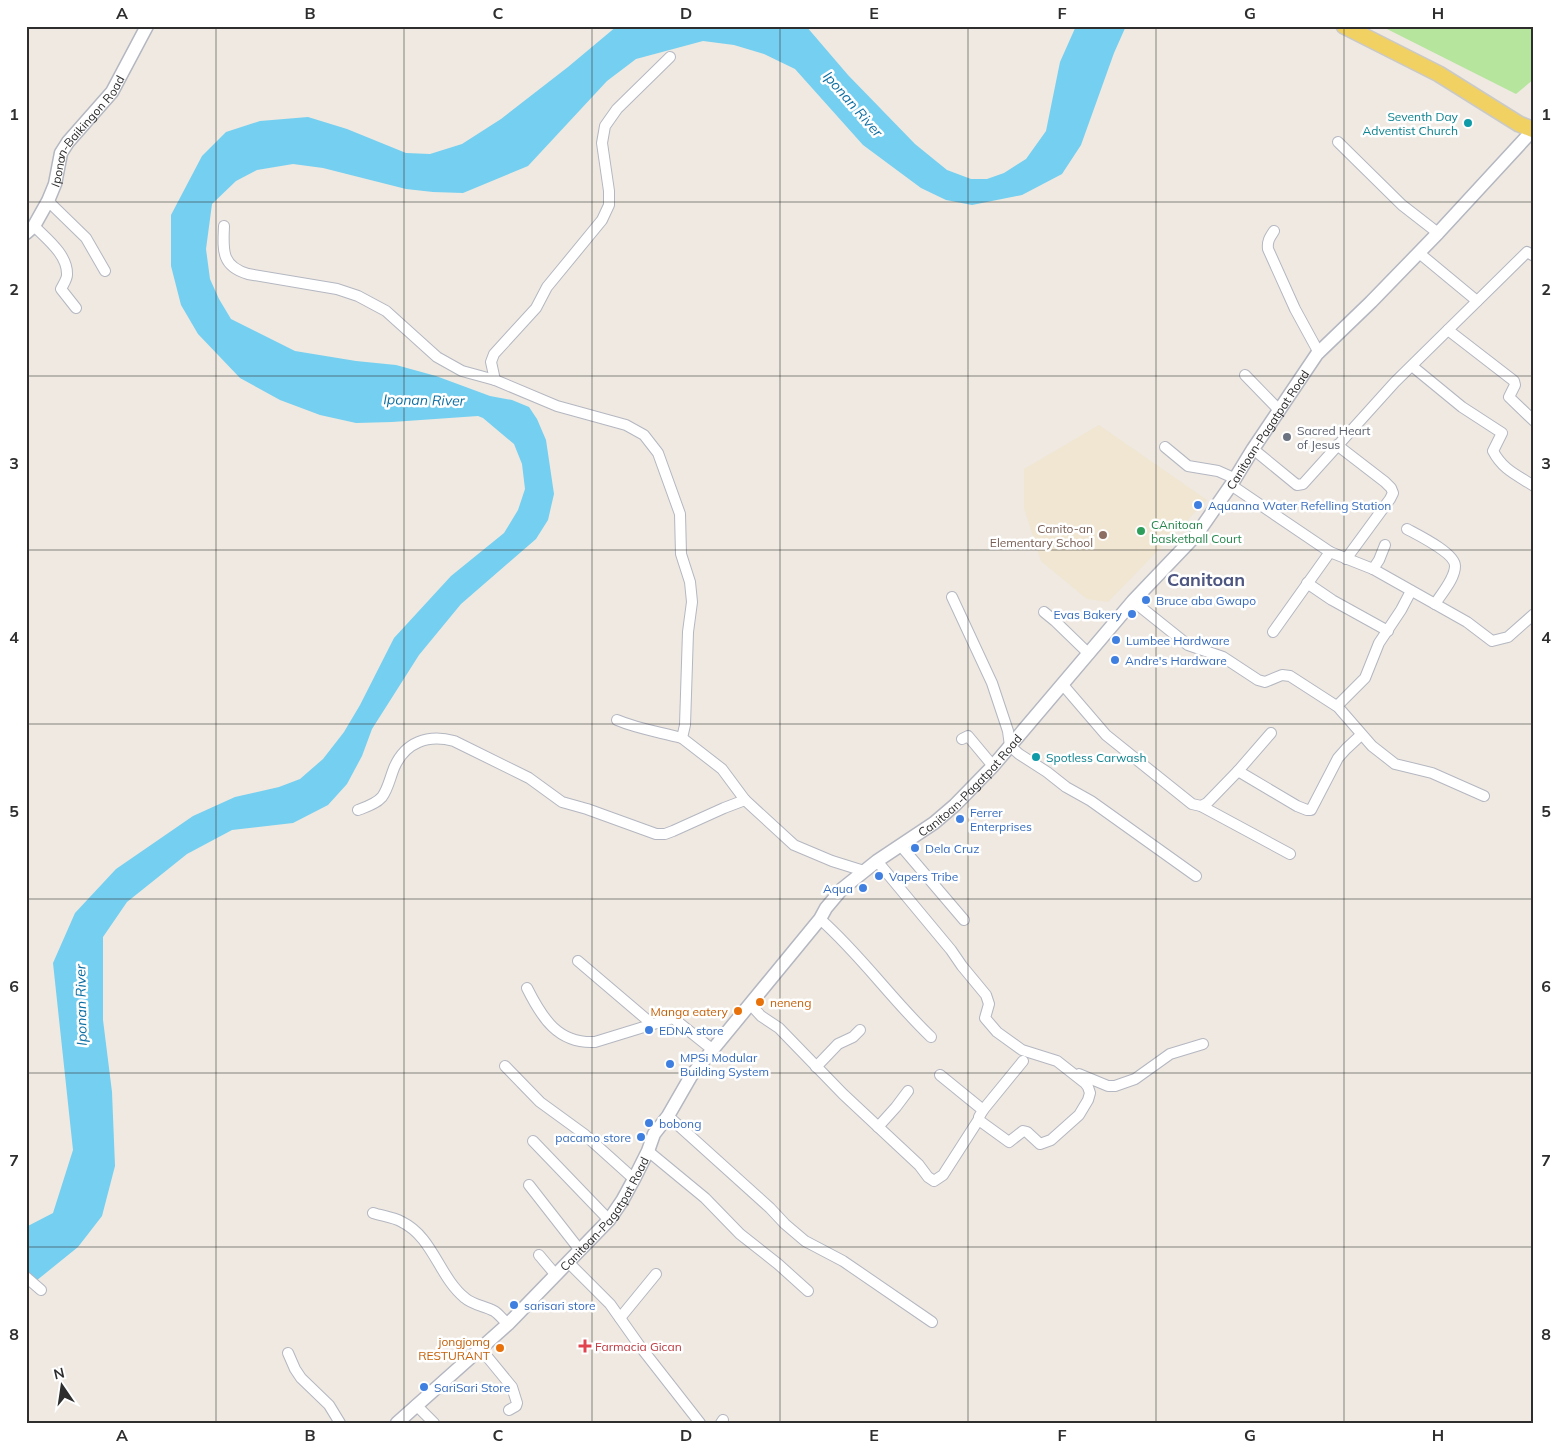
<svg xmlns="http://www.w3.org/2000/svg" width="1560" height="1449" font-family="Mulish,sans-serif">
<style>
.education{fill:#f0e6d1}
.green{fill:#b6e59e}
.water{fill:#75cff0}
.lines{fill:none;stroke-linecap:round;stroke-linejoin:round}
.minor-casing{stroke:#b4b7c1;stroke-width:12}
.tertiary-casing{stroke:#b4b7c1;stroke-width:15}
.primary-casing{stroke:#c9c9c9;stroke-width:18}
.minor{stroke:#fff;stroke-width:10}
.tertiary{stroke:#fff;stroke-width:12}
.primary{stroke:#f2d163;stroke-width:15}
.grid{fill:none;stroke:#2e2e2e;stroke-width:1;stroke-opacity:0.55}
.culture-dot{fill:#0f9aa8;stroke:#fff;stroke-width:2}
.worship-dot{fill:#6b7280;stroke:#fff;stroke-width:2}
.shop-dot{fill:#3f7fe0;stroke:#fff;stroke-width:2}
.leisure-dot{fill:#2e9e5b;stroke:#fff;stroke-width:2}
.education-dot{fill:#8d6e63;stroke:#fff;stroke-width:2}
.food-dot{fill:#e8710a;stroke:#fff;stroke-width:2}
.health-dot{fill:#e0444e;stroke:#fff;stroke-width:2}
.labels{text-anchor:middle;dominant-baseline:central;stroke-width:5;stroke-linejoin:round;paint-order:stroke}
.culture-label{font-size:12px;fill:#0d838f;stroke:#fff;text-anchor:end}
.street-label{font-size:12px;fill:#2e2e2e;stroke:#fff}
.worship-label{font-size:12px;fill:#5b616d;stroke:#fff;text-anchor:start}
.shop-label{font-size:12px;fill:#366cbe;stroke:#fff;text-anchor:start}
.leisure-label{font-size:12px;fill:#27864d;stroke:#fff;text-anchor:start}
.education-label{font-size:12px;fill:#785e54;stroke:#fff;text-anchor:end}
.food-label{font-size:12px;fill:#c56008;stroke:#fff;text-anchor:end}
.health-label{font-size:12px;fill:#be3a42;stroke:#fff;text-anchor:start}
.water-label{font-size:14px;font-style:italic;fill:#0d6fa3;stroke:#fff}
.district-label{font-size:18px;font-weight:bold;fill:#4d5680;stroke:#fff}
.neatline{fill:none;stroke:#2e2e2e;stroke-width:2}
.grid-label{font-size:16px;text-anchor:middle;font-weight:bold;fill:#2e2e2e}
</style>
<rect width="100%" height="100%" fill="#efe9e1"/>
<path class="education" d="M1099 425 1207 500 1108 602 1087 599 1041 561 1024 508V469Z"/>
<path class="green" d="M1381 26H1534V79L1516 94Z"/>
<path class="water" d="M617 26H806L848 75 915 144 947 170 971 179H987L1004 173 1026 159 1046 131 1060 62 1076 26H1126L1114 53 1081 145 1062 174 1022 195 972 205 946 200 921 188 863 145 795 69 764 54 734 45 703 41 636 59 607 81 528 166 463 193 433 192 406 189 323 168 293 164 257 170 236 181 212 204 206 249 210 279 219 299 231 319 295 351 356 361 396 365 436 376 490 396 512 400 529 407 537 419 546 440 554 494 548 520 536 539 461 604 419 655 372 729 362 756 347 784 328 805 293 823 232 830 187 854 127 902 103 937V1020L112 1092 115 1166 102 1216 78 1247 31 1285 26 1287V1227L53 1213 73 1150 53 963 75 913 116 869 193 816 235 797 279 787 300 779 323 759 344 732 360 705 394 638 451 576 504 533 518 510 525 489 522 464 514 444 483 418 478 416 392 422 356 423 320 415 280 400 240 378 198 334 181 305 171 266V215L202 156 226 132 260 121 308 117 347 129 406 153 430 154 462 144 501 119 568 67Z"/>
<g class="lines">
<defs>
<g id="minor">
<path d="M1338 142 1402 205 1438 233"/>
<path d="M48 201 86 238 105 271"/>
<path d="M34 226C47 239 68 255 67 275 67 279 63 285 61 289L76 308"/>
<path d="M224 226C223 250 221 266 248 274L337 289 358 296 386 311 437 357 462 371 495 380 557 406 626 425 644 435 658 453 680 514 681 554 690 582 692 602 688 632 685 725 682 738 722 769 745 800 794 845 832 861 864 871"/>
<path d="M1274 231C1270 237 1267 241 1268 249L1295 309 1319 353"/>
<path d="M1419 253 1477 301"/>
<path d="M1448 330 1514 381 1515 385 1509 397 1534 421"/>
<path d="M1412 366 1462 407 1502 433 1493 451C1503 470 1517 475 1534 486"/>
<path d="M1245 375 1279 410"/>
<path d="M495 380 491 362 494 354 536 308 547 287 602 220 609 205V191L602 143 605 126 617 109 670 57"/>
<path d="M1337 445 1385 482 1391 488 1393 493 1390 499 1346 559"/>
<path d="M1165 447 1188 466 1218 471 1236 479"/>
<path d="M1253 449 1297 485 1303 484 1395 382 1527 252 1534 256"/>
<path d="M1231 485 1330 552 1373 569 1467 622 1492 641 1508 637 1534 614"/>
<path d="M1407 529C1418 535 1455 553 1455 566 1455 579 1441 594 1435 604"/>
<path d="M1373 569 1379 560 1385 545"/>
<path d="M1307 583 1332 600 1388 631"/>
<path d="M952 597 992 683 1008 731 1010 746 1019 754 1047 772 1066 787 1091 801 1196 876"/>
<path d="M1133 601 1188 645 1223 657 1258 680 1265 682 1282 675 1290 676 1338 707 1372 746 1395 764 1432 773 1484 796"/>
<path d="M1044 612 1055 621 1089 654"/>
<path d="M1273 632 1330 552"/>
<path d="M1063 685 1106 735 1192 804 1201 806 1207 803 1238 771 1297 806 1307 810H1311L1338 758 1346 749 1361 735"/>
<path d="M1337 706 1365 678 1379 643 1401 610 1411 591"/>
<path d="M617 720C638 729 660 732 682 738"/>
<path d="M962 739 968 736 993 766"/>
<path d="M1238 771 1271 733"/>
<path d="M1201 806 1290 854"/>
<path d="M358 810C366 807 376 804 382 797 388 789 390 778 394 768 405 742 428 734 454 741L529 778 562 802 587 809 656 834H665L673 831 724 808 745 800"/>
<path d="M901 846 964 920"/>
<path d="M877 861 951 950 962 966 986 995 989 1004 985 1018 997 1032 1022 1050 1057 1061 1085 1083 1088 1087 1090 1093 1088 1100 1079 1115 1051 1140 1040 1144 1027 1132 1023 1131 1009 1142 980 1121 979 1117 983 1110 940 1075"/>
<path d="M820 919C861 955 892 1000 931 1037"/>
<path d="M578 961 652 1024"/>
<path d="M527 988C542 1018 558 1044 595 1042L673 1018 713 1050"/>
<path d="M751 1005 761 1016 779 1028 843 1094 919 1165 928 1177 934 1181 943 1175 979 1119"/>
<path d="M505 1066 540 1102 584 1134 634 1179"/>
<path d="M816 1067 838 1044 853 1037 860 1030"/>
<path d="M1079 1074 1108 1086H1115L1135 1079 1170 1054 1203 1044"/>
<path d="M983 1110 1023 1061"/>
<path d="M668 1116 770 1208 785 1224 805 1241 843 1261 932 1322"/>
<path d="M878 1127 896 1107 908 1091"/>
<path d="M533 1141 609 1220"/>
<path d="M648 1151 705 1198 740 1234 778 1264 808 1291"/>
<path d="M529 1185 579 1249"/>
<path d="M373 1213C382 1216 393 1217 402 1222 433 1237 439 1277 465 1298 473 1305 485 1306 494 1311 499 1314 503 1320 508 1324"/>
<path d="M539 1255 555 1274"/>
<path d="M568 1262 610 1304 639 1345 700 1423"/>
<path d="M26 1277 41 1290"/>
<path d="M620 1318 656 1274"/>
<path d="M480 1348 512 1387 517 1403 516 1406 509 1410"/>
<path d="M288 1353 295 1369 301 1378 329 1405 340 1423"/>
<path d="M416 1405 434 1423"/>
<path d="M721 1423 723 1420"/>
</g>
<g id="tertiary">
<path id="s1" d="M26 233 34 226 48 201 55 184 61 153 68 142 112 92 147 26"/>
<path id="s2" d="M397 1423 508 1324 609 1220 622 1201 634 1179 648 1151 654 1134 668 1116 691 1076 820 919 826 908 842 889 877 861 934 823 955 805 993 766 1133 601 1197 534 1231 485 1253 449 1317 354 1371 302 1438 233 1533 130"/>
</g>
<path id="primary" d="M1344 26 1439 74 1519 124 1534 130"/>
</defs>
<use href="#minor" class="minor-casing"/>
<use href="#tertiary" class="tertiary-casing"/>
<use href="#primary" class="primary-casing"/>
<use href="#minor" class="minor"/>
<use href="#tertiary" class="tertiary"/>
<use href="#primary" class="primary"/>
</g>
<path class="grid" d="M216 26V1423M404 26V1423M592 26V1423M780 26V1423M968 26V1423M1156 26V1423M1344 26V1423M26 202H1534M26 376H1534M26 550H1534M26 724H1534M26 899H1534M26 1073H1534M26 1247H1534"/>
<g class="culture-dot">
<circle cx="1468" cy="123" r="5"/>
<circle cx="1036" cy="757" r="5"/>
</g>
<circle class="worship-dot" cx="1287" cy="437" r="5"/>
<g class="shop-dot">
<circle cx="1198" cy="505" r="5"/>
<circle cx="1146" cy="600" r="5"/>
<circle cx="1132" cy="614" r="5"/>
<circle cx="1116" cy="640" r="5"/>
<circle cx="1115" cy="660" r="5"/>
<circle cx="960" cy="819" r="5"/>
<circle cx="915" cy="848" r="5"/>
<circle cx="879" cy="876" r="5"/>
<circle cx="863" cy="888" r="5"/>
<circle cx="649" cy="1030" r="5"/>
<circle cx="670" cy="1064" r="5"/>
<circle cx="649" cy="1123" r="5"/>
<circle cx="641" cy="1137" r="5"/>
<circle cx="514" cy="1305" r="5"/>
<circle cx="424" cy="1387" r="5"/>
</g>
<circle class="leisure-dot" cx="1141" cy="531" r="5"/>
<circle class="education-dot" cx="1103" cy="535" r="5"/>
<g class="food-dot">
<circle cx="760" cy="1002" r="5"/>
<circle cx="738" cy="1011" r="5"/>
<circle cx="500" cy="1348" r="5"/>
</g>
<path class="health-dot" d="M582.5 1338.5h5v5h5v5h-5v5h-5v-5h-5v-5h5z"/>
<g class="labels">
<g class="culture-label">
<text x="1458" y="116">Seventh Day<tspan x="1458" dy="14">Adventist Church</tspan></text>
<text x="1046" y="757" text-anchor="start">Spotless Carwash</text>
</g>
<g class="street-label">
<text stroke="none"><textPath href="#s1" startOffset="121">Iponan-Baikingon Road</textPath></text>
<text stroke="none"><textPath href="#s2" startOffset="1331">Canitoan-Pagatpat Road</textPath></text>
<text stroke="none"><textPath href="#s2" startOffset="866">Canitoan-Pagatpat Road</textPath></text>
<text stroke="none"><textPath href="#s2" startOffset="296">Canitoan-Pagatpat Road</textPath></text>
</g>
<g class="worship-label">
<text x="1297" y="430">Sacred Heart<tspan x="1297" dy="14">of Jesus</tspan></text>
</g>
<g class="shop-label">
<text x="1208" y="505">Aquanna Water Refelling Station</text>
<text x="1156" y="600">Bruce aba Gwapo</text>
<text x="1122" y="614" text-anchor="end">Evas Bakery</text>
<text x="1126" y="640">Lumbee Hardware</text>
<text x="1125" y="660">Andre's Hardware</text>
<text x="970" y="812">Ferrer<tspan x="970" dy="14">Enterprises</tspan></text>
<text x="925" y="848">Dela Cruz</text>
<text x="889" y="876">Vapers Tribe</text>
<text x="853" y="888" text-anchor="end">Aqua</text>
<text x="659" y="1030">EDNA store</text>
<text x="680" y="1057">MPSi Modular<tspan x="680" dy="14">Building System</tspan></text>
<text x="659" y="1123">bobong</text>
<text x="631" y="1137" text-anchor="end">pacamo store</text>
<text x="524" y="1305">sarisari store</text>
<text x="434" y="1387">SariSari Store</text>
</g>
<g class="leisure-label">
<text x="1151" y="524">CAnitoan<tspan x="1151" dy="14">basketball Court</tspan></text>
</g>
<g class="education-label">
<text x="1093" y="528">Canito-an<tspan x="1093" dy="14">Elementary School</tspan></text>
</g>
<g class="food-label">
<text x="770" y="1002" text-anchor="start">neneng</text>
<text x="728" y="1011">Manga eatery</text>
<text x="490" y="1341">jongjomg<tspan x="490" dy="14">RESTURANT</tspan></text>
</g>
<g class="health-label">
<text x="595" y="1346">Farmacia Gican</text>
</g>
<g class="water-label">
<text transform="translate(853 104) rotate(49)">Iponan River</text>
<text transform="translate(424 400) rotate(1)">Iponan River</text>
<text transform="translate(81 1005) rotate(-91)">Iponan River</text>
</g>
<g class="district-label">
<text x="1206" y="579">Canitoan</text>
</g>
</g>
<rect width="1560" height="1449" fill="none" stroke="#ffffff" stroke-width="55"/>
<g transform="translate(62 1386) rotate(347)" stroke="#ffffff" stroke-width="4" paint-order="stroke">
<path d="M0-4L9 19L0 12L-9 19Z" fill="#2e2e2e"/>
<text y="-8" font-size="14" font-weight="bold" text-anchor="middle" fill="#2e2e2e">N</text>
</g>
<rect x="28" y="28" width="1504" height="1394" class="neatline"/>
<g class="grid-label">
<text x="122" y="19">A</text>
<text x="310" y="19">B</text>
<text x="498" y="19">C</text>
<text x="686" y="19">D</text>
<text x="874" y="19">E</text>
<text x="1062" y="19">F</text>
<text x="1250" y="19">G</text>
<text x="1438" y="19">H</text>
<text x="14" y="120">1</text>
<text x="1546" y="120">1</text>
<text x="14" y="295">2</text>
<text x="1546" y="295">2</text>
<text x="14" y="469">3</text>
<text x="1546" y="469">3</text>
<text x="14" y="643">4</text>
<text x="1546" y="643">4</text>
<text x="14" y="817">5</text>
<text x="1546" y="817">5</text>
<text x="14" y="992">6</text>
<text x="1546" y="992">6</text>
<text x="14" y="1166">7</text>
<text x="1546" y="1166">7</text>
<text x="14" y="1340">8</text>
<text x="1546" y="1340">8</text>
<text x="122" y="1441">A</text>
<text x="310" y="1441">B</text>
<text x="498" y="1441">C</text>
<text x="686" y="1441">D</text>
<text x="874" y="1441">E</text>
<text x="1062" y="1441">F</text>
<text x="1250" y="1441">G</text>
<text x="1438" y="1441">H</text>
</g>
</svg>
